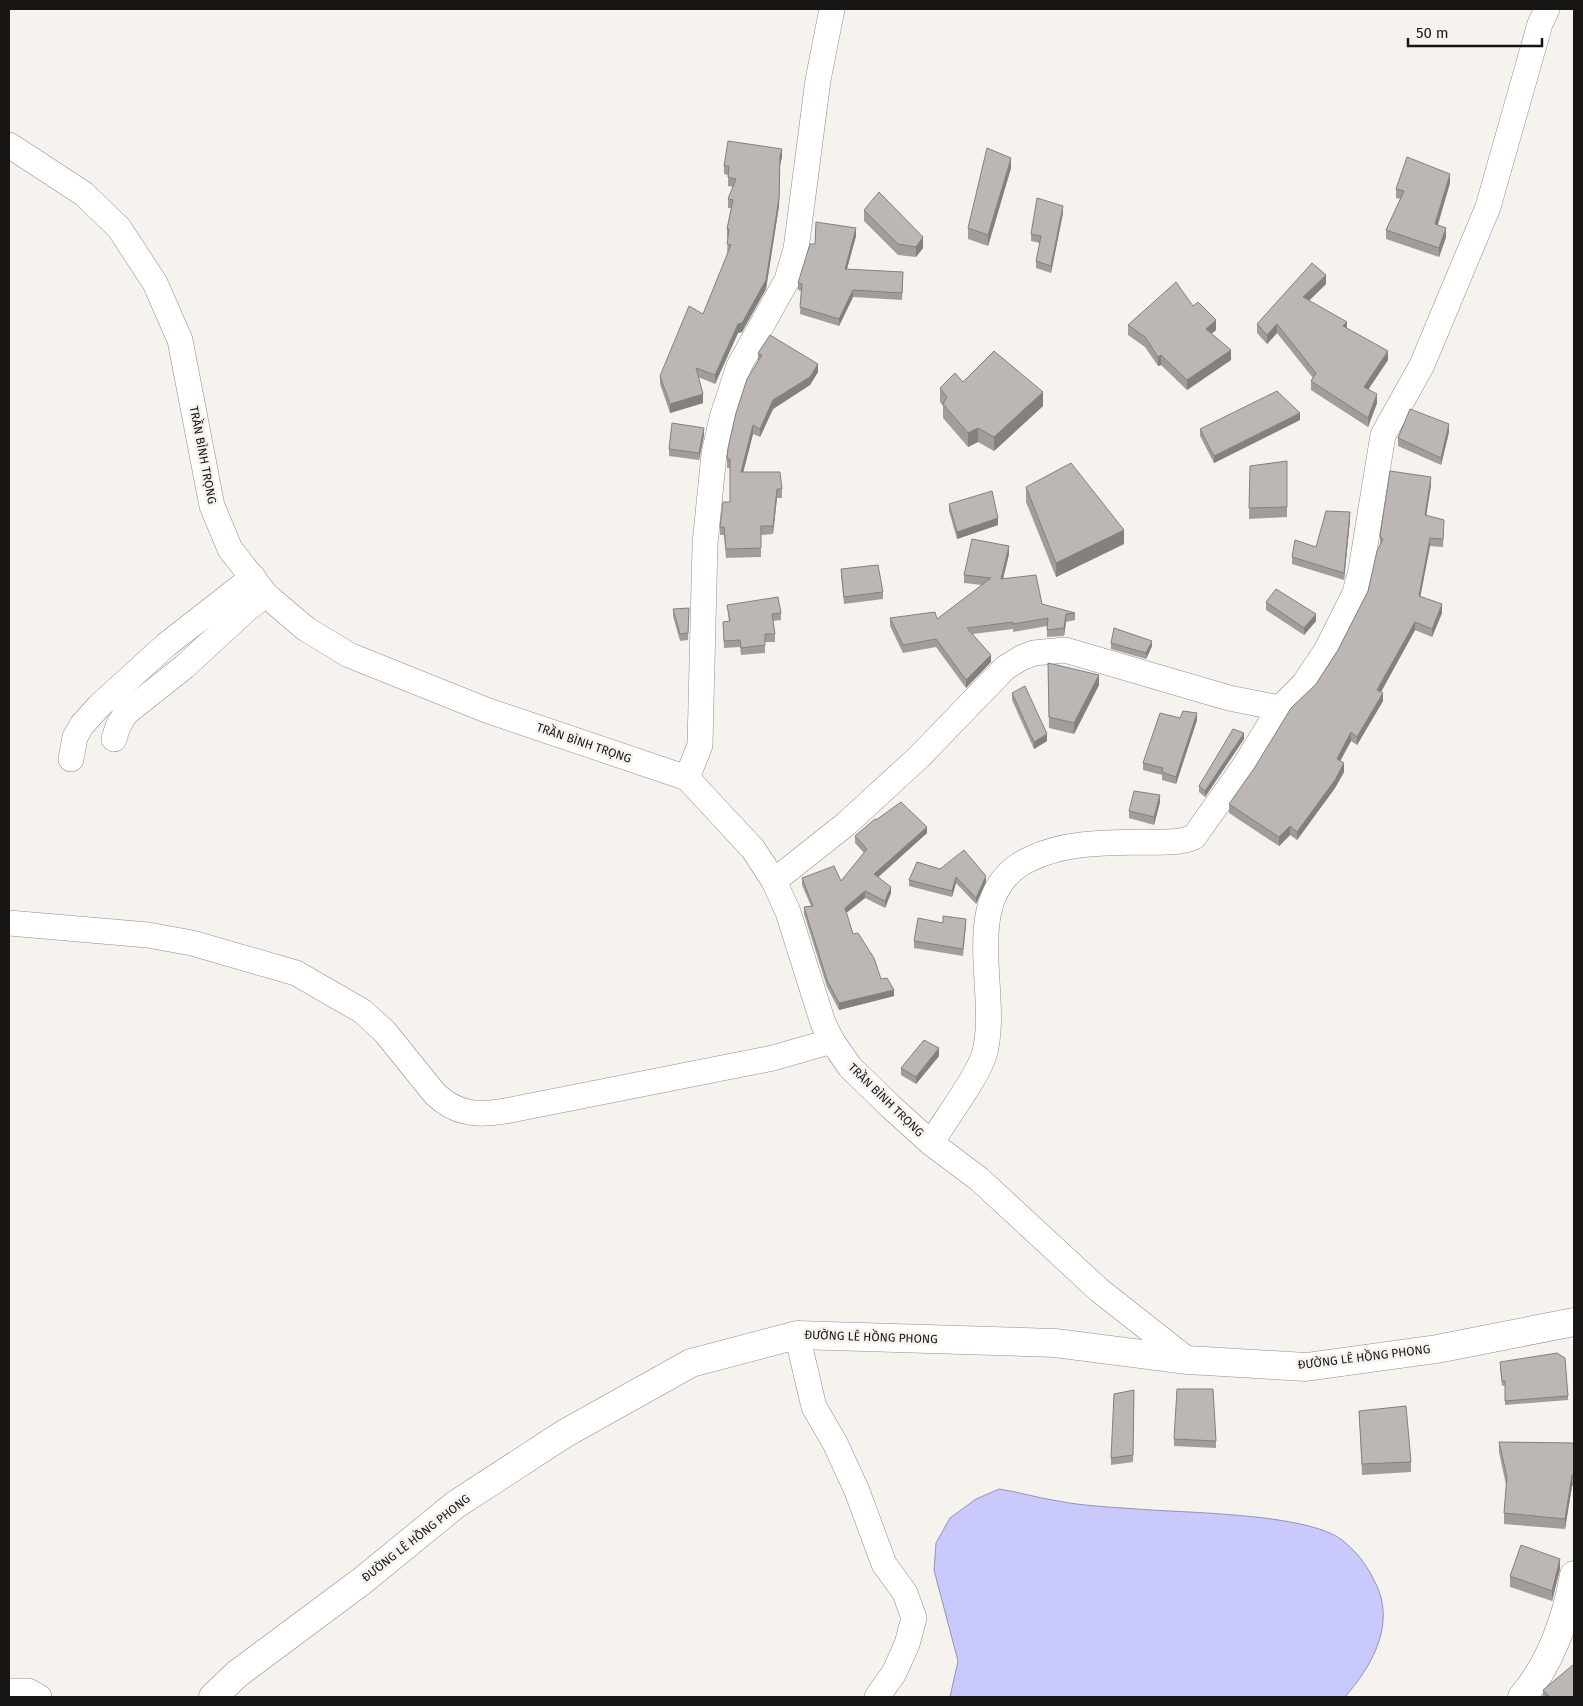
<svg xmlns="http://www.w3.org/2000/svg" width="1583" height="1706" font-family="'Fira Sans',sans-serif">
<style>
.water{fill:#c9c9fc;stroke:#9493b7}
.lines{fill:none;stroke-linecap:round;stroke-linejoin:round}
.minor-casing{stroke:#918d8a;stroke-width:26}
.major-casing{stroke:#918d8a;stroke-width:29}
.minor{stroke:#fff;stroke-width:25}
.major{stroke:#fff;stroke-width:28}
.wall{fill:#a29d9b}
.shaded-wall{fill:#84807e}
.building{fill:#bcb7b4;stroke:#84807e}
.labels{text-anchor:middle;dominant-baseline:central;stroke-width:5;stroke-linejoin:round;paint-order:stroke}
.street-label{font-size:12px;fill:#181615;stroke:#f6f2ee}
</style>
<rect width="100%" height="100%" fill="#f6f2ee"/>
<path class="water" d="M999 1489C1019 1492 1038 1498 1058 1501 1083 1506 1111 1507 1137 1509 1184 1513 1307 1513 1342 1540 1359 1553 1371 1571 1379 1591 1393 1630 1370 1668 1345 1697H950L958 1661 934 1570 936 1543 950 1518 976 1499Z"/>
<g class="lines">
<defs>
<g id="minor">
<path d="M9 145 84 194 119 228 155 283 180 340 212 506 230 549 266 595 306 629 349 655 486 710 687 778 753 849 774 881 788 912 823 1023 832 1041 850 1067 890 1106 931 1143 979 1179 1099 1290 1188 1360"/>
<path d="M114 739 118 726 126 713 184 667 248 608 266 595"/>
<path d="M71 759 75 737 82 725 99 706 166 645 253 577"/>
<path d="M687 778 700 745 705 544 714 454 722 418 739 366 787 280 796 249 818 80 832 9"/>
<path d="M774 881 846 824 919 757 1005 668 1021 658 1034 653 1065 650 1229 698 1280 708"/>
<path d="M9 923 148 935 192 943 296 973 362 1011 385 1032 435 1094C456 1114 477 1116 505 1111L773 1058 832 1041"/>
<path d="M931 1143C945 1120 977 1078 984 1055 1002 995 955 894 1030 859 1065 842 1104 843 1142 842 1159 842 1178 844 1194 837L1243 768 1280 708 1304 684 1326 651 1355 593 1361 570 1383 435 1422 365 1488 207 1540 24 1547 9"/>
<path d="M797 1335 814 1407 835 1443 857 1491 884 1564 905 1593 914 1618 907 1644 894 1673 877 1697"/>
<path d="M9 1691H28L39 1697"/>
</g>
<g id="major">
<path d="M213 1697 237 1674 362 1581 455 1505 564 1434 691 1363 797 1335 1055 1343 1188 1360 1306 1367 1437 1349 1574 1322"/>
<path d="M1522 1697C1550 1665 1567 1617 1574 1575"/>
</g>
</defs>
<use href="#minor" class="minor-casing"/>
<use href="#major" class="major-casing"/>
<use href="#minor" class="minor"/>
<use href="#major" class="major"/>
</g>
<g class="wall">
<path d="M782 157 780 165 779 206 766 289 742 332 738 333 715 384 698 377 703 403 670 413 660 384V376L703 314 728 253 727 252 728 238 727 237V229L731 208H728V199L733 187 728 186V175L724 174V166Z"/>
<path d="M1011 168 988 246 968 239V228Z"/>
<path d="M1450 183 1438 225 1446 237 1439 257 1386 239V230L1401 199 1396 198V189Z"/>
<path d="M864 210 923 248 916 257 898 255 864 221Z"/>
<path d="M1063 213 1051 273 1036 268V261L1040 243 1031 241V234Z"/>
<path d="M856 236 847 269 903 279 902 300 853 297 839 326 800 314 801 291 798 290V283L815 244Z"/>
<path d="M1326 284 1309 301 1347 328 1388 360 1368 389 1377 403 1368 427 1311 390V381L1313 378 1277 333 1267 344 1257 333V324Z"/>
<path d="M1193 306 1216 330 1211 334 1231 360 1187 390 1161 365 1158 366 1145 347 1128 335V325Z"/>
<path d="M758 353 818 372 810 385 773 409 760 437 753 434 743 472 782 489V498H777L773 534 761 535V557L726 558 724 535H720V527L730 502V468H727V459L758 361Z"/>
<path d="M963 382 1043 406 994 451 978 442 968 447 943 418V406L940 402V388Z"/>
<path d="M1300 420 1214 463 1200 436V429Z"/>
<path d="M1449 432 1441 465 1398 446V438Z"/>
<path d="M704 435 699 460 669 456V449Z"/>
<path d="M1287 461V517L1249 519 1250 466Z"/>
<path d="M1431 485 1426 516 1444 528 1443 547 1430 546 1420 596 1442 613 1432 637 1415 630 1381 692 1383 701 1357 745 1351 741 1340 761 1344 772 1335 788 1297 840 1290 835 1279 846 1229 813V804L1316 684 1338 650 1368 591 1380 545V536Z"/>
<path d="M1026 487 1124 544 1056 577 1026 502Z"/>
<path d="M949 504 998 525 957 539 949 511Z"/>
<path d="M1350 520 1344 580 1292 564V557L1316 547Z"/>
<path d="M1009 554 1003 579 1042 604 1075 613V620L1066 622 1064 636 1047 637V626L1013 632V629L973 634 991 662 966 688 936 647 903 653 890 626V618L937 619 982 585 964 583V575Z"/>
<path d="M841 569 883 592V599L844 604 841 576Z"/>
<path d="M1266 602 1316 621 1304 635 1266 610Z"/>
<path d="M727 605 781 613V620L773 621 775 634V642H765V653L741 655 740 647 724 648 723 622H729Z"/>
<path d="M689 608 688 640 680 641 673 616V609Z"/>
<path d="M1111 643 1152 646 1146 659 1111 649Z"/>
<path d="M1048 663 1099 685 1074 734 1049 728Z"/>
<path d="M1012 693 1047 741 1034 749 1012 700Z"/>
<path d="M1180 718 1197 720 1176 784 1162 780V775L1143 770V763Z"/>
<path d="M1244 739 1205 797 1199 792V786Z"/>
<path d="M1160 802 1154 825 1129 818V811Z"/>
<path d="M876 820 927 833 878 877 891 893 885 908 865 898 846 913 853 934 881 979 894 996 839 1010 827 987 804 914V907L811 906 802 885V878L841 881 864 853 855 843V836Z"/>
<path d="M917 862 986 882 976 904 956 883 952 897 909 886V880Z"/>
<path d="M943 923 966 926 963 956 914 948V941Z"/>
<path d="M939 1056 916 1084 901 1075V1068Z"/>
<path d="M1500 1366 1568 1396V1400L1505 1405V1385L1502 1386Z"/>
<path d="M1134 1390 1133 1462 1111 1465V1458Z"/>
<path d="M1359 1411 1411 1462V1472L1362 1475Z"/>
<path d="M1174 1439 1216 1441V1448L1174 1446Z"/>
<path d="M1499 1442 1574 1443V1486H1572L1565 1529 1504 1524V1513L1506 1485 1499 1452Z"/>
<path d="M1560 1569 1552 1601 1510 1587V1576Z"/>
<path d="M1543 1690 1574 1697H1543Z"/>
</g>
<g class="shaded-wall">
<path d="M782 149V157L780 165 779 206 766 289 742 332 738 333 715 384V375Z"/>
<path d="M1011 158V168L988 246V235Z"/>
<path d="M1450 174V183L1435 233V224Z"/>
<path d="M1063 206V213L1051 273V266Z"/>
<path d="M856 228V236L845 276V269Z"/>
<path d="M1446 228V237L1439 257V248Z"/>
<path d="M923 237V248L916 257V247Z"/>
<path d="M1326 275V284L1303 306V297Z"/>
<path d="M853 290V297L839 326V319Z"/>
<path d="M1216 320V330L1206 339V329Z"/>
<path d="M1347 322V331L1343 326Z"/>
<path d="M1277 324V333L1267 344V335Z"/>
<path d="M1231 350V360L1187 390V380Z"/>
<path d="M1388 351V360L1364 396V387Z"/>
<path d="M1161 355V365L1158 366V357Z"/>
<path d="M818 364V372L810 385 773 409 760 437V429L773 400Z"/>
<path d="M1043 392V406L994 451V437Z"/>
<path d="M703 394V403L670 413V404Z"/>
<path d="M1377 394V403L1368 427V418Z"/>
<path d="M1300 413V420L1214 463V456Z"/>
<path d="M1449 424V432L1441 465V458Z"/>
<path d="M753 425V434L741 481V472Z"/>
<path d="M704 428V435L699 460V453Z"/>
<path d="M978 428V442L968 447V433Z"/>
<path d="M1431 477V485L1425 524V515Z"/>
<path d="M777 489V498L773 534V526Z"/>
<path d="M1350 512V520L1344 580V573Z"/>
<path d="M998 518V525L957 539V532Z"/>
<path d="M1124 530V544L1056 577V563Z"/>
<path d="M1430 538V546L1419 604V596Z"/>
<path d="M1009 546V554L1001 587V579Z"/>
<path d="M1442 604V613L1432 637V629Z"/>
<path d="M1066 614V622L1064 636V628Z"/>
<path d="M1316 614V621L1304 635V628Z"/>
<path d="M1415 622V630L1377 699V690Z"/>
<path d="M1152 641V646L1146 659V653Z"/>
<path d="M991 655V662L966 688V680Z"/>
<path d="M1099 675V685L1074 734V723Z"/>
<path d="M1383 693V701L1357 745V737Z"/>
<path d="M1197 713V720L1176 784V777Z"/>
<path d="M1351 732V741L1337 767V759Z"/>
<path d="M1244 733V739L1205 797V791Z"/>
<path d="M1047 734V741L1034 749V742Z"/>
<path d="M1344 763V772L1335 788 1297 840V832Z"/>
<path d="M1160 795V802L1154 825V817Z"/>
<path d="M1290 826V835L1279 846V837Z"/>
<path d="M927 827V833L874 881V874Z"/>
<path d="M986 876V882L976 904V898Z"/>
<path d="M956 877V883L952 897V891Z"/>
<path d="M891 887V893L885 908V901Z"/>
<path d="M865 891V898L845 914V908Z"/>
<path d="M894 990V996L839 1010V1003Z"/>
<path d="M939 1048V1056L916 1084V1077Z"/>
<path d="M1572 1475V1486L1565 1529V1519Z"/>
<path d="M1560 1559V1569L1552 1601V1591Z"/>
</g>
<g class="building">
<path d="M728 141 782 149 780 156 779 198 766 280 742 323 738 324 715 375 696 368 703 394 670 404 660 376 689 306 703 314 731 245 727 244 729 229H727L733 200 728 199 736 179 728 177 729 166H724Z"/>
<path d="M987 148 1011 158 988 235 968 228Z"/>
<path d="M1407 157 1450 174 1435 224 1446 228 1439 248 1386 230 1404 191 1396 189Z"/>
<path d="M879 192 923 237 916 247 898 244 864 210Z"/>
<path d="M1037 198 1063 206 1051 266 1036 261 1041 236 1031 234Z"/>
<path d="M816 222 856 228 845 269 903 272 902 293 853 290 839 319 800 307 802 284 798 283 810 244H815Z"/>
<path d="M1312 263 1326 275 1303 297 1347 322 1343 326 1388 351 1364 387 1377 394 1368 418 1311 381 1316 373 1277 324 1267 335 1257 324Z"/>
<path d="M1176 282 1193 306 1198 302 1216 320 1206 329 1231 350 1187 380 1161 355 1158 357 1145 337 1128 325Z"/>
<path d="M770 335 818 364 810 377 773 400 760 429 753 425 741 472H780L782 489H777L773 526H761V548L726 549 724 527H720L723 502H730V459H727L728 448 736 413 747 379 762 355 758 353Z"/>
<path d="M994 351 1043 392 994 437 978 428 968 433 943 404 947 397 940 388 955 373 963 382Z"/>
<path d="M1277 391 1300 413 1214 456 1200 429Z"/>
<path d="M1410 409 1449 424 1441 458 1398 438Z"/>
<path d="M672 423 704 428 699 453 669 449Z"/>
<path d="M1287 461V507L1249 508 1250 466Z"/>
<path d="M1071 463 1124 530 1056 563 1026 487Z"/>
<path d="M1390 471 1431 477 1425 515 1444 520 1443 539 1430 538 1419 596 1442 604 1432 629 1415 622 1377 690 1383 693 1357 737 1351 732 1337 759 1344 763 1335 780 1297 832 1290 826 1279 837 1229 804 1255 767 1291 708 1316 684 1338 650 1368 591 1377 551 1383 539 1380 536Z"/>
<path d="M992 491 998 518 957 532 949 504Z"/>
<path d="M1326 511 1350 512 1344 573 1292 557 1295 540 1316 547Z"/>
<path d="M972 539 1009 546 1001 579 1036 575 1042 604 1075 613 1066 614 1064 628 1047 630 1048 618 1013 624V622L967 628 991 655 966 680 936 639 903 645 890 618 935 612 937 619 991 578 964 575Z"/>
<path d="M878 565 883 592 844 597 841 569Z"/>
<path d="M1276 589 1316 614 1304 628 1266 602Z"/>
<path d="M778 597 781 613 772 614 775 634H765V645L741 648 740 640 724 641 723 622 730 621 727 605Z"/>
<path d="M689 608 688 633 680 634 673 609Z"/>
<path d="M1114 628 1152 641 1146 653 1111 643Z"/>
<path d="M1048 663 1099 675 1074 723 1049 717Z"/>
<path d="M1025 686 1047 734 1034 742 1012 693Z"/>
<path d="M1183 711 1197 713 1176 777 1162 772 1163 768 1143 763 1160 713 1180 718Z"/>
<path d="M1233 729 1244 733 1205 791 1199 786Z"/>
<path d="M1134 791 1160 795 1154 817 1129 811Z"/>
<path d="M901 802 927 827 874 874 891 887 885 901 865 891 845 908 853 934 858 933 874 958 881 979 887 978 894 990 839 1003 827 980 804 907 813 906 802 878 834 866 841 881 867 849 855 836 875 819 876 820Z"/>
<path d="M964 850 986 876 976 898 956 877 952 891 909 880 917 862 940 869Z"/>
<path d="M943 916 966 919 963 949 914 941 918 918 943 923Z"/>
<path d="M924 1040 939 1048 916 1077 901 1068Z"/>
<path d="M1557 1353 1565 1358 1568 1396 1505 1401V1381H1502L1500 1362Z"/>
<path d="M1177 1389H1213L1216 1441 1174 1439Z"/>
<path d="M1134 1390 1133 1455 1111 1458 1114 1394Z"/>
<path d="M1406 1406 1411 1462 1362 1464 1359 1411Z"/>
<path d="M1499 1442 1574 1443V1475H1572L1565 1519 1504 1513 1507 1477Z"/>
<path d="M1521 1545 1560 1559 1552 1591 1510 1576Z"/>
<path d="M1574 1664V1697H1550L1543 1690Z"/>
</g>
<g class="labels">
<g class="street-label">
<text transform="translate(203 455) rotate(79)">TRẦN BÌNH TRỌNG</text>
<text transform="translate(584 743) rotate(19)">TRẦN BÌNH TRỌNG</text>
<text transform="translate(886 1100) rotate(44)">TRẦN BÌNH TRỌNG</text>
<text transform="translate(871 1337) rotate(2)">ĐƯỜNG LÊ HỒNG PHONG</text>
<text transform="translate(1364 1357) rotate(-7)">ĐƯỜNG LÊ HỒNG PHONG</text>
<text transform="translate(416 1538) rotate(-38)">ĐƯỜNG LÊ HỒNG PHONG</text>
</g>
</g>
<rect width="1583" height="1706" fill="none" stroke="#181615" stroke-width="20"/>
<path d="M1408 38v8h134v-8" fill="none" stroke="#181615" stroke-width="2.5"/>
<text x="1416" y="38" font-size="15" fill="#181615" stroke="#f6f2ee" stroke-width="4" paint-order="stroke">50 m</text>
</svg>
